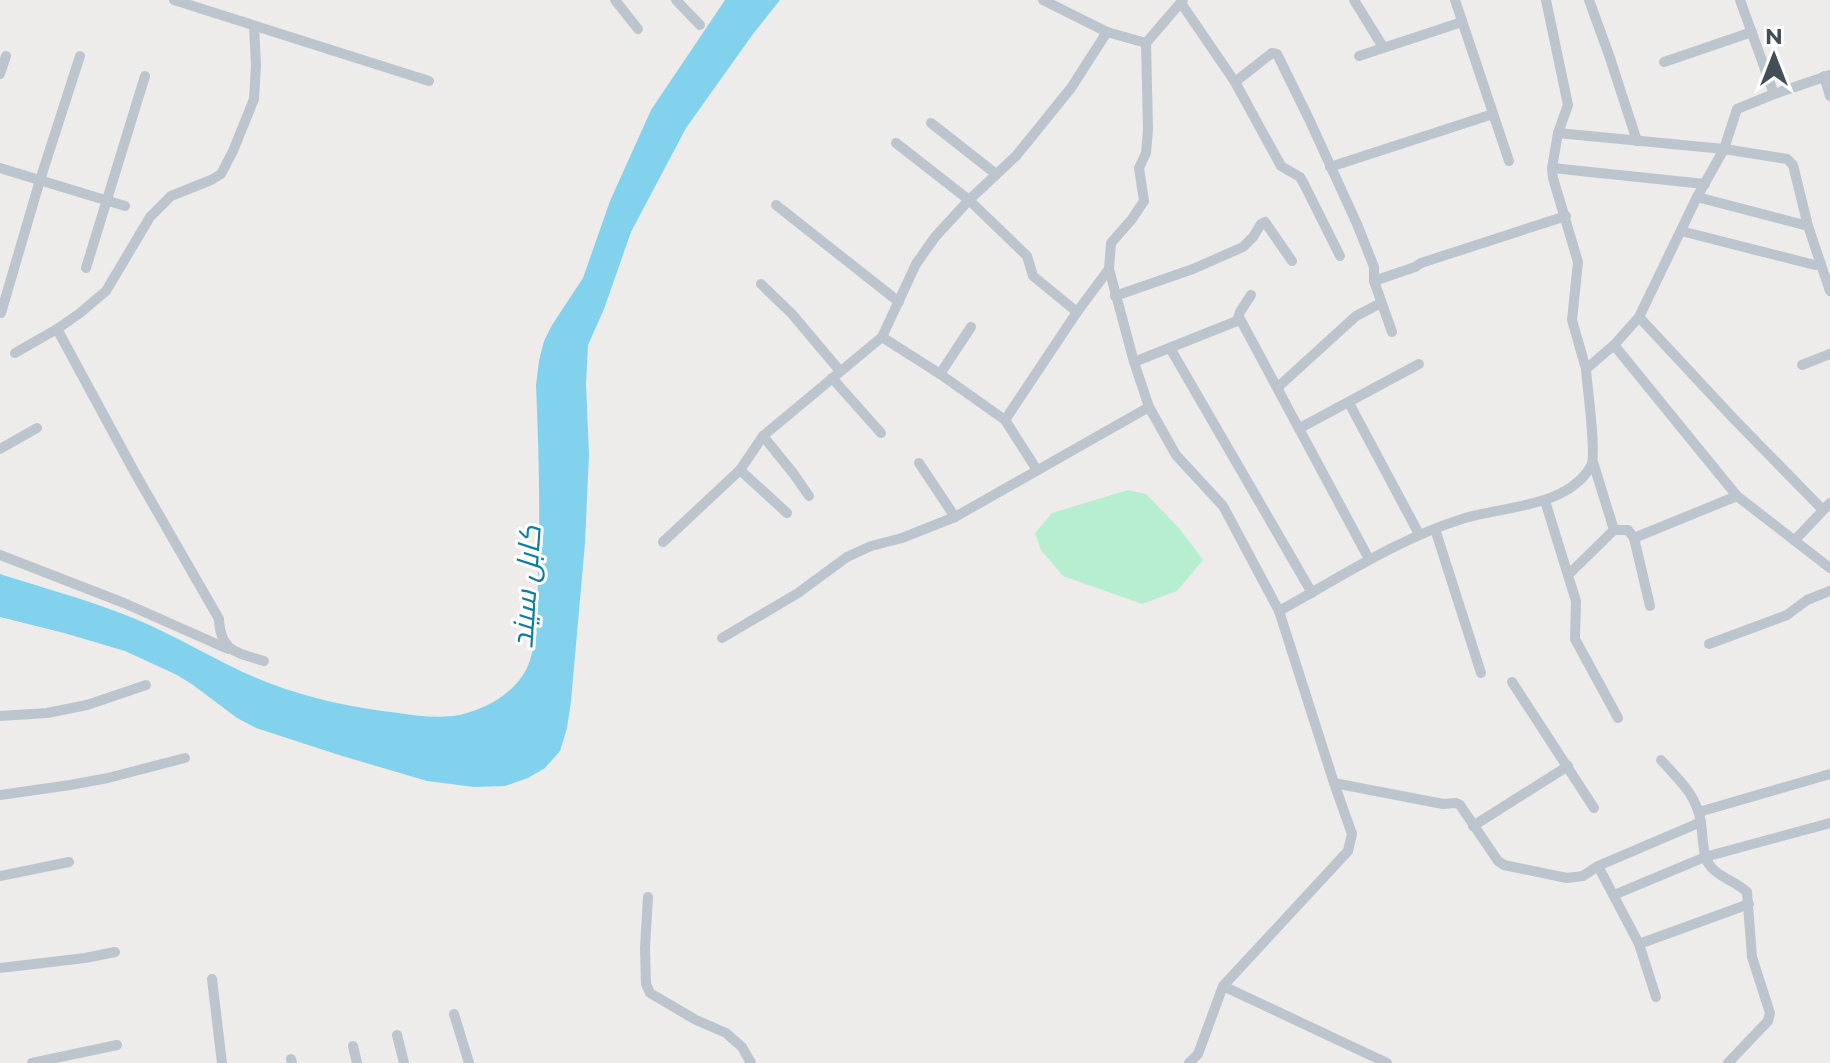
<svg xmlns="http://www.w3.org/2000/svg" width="1830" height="1063" font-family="Montserrat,Cairo,sans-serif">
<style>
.green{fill:#b7eecf}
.water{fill:#83d2ed}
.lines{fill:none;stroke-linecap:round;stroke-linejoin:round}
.minor{stroke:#bcc5ce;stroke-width:10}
.labels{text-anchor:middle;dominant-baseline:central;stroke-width:6;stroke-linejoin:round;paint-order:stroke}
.water-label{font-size:30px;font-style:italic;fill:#097ea6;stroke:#fff}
</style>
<rect width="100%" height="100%" fill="#eeebeb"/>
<path class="green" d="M1128 490 1146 494 1179 528 1203 560 1177 591 1142 604 1063 576 1041 550 1035 533 1052 513Z"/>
<path class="water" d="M725 0H780L753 34 686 128 631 232 604 309 588 345 586 384 589 454 585 543 571 701 567 728 560 751 545 768 528 778 505 786 474 787 427 781 339 755 256 728 237 718 193 685 177 675 125 651 64 633 0 617V574C46 589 93 601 138 620 183 639 224 666 269 683 311 699 355 708 399 713 416 716 435 718 453 716 481 712 514 695 527 668 536 649 535 624 537 603 541 531 539 457 536 385L539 361 544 341 552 325 583 278 610 201 651 110Z"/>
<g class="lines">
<g class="minor">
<path d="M174 0 429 81"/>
<path d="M615 0 638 29"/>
<path d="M676 0 700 25"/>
<path d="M1043 0 1107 32 1146 43 1183 0"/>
<path d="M1354 0 1383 47"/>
<path d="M1455 0 1509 161"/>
<path d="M1546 0 1568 105 1558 133 1552 168 1553 178 1578 262 1572 320 1586 369"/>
<path d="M1589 0 1609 55 1637 141"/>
<path d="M1740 0 1774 94"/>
<path d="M1181 3 1235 82 1281 166 1300 177 1304 184 1340 256"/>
<path d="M1146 43 1148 130 1146 153 1139 168 1144 201 1132 219 1111 243 1109 269 1134 362 1149 407 1176 455 1223 506 1279 611 1334 783 1352 834 1348 851 1223 986"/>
<path d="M1359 56 1462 22"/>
<path d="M1664 62 1752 32"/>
<path d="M0 74 6 56"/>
<path d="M1824 76 1830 96"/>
<path d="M1235 82 1272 53 1277 54 1309 119 1357 224 1374 267V281L1392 332"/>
<path d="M931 123 996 174"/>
<path d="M1558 133 1724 149 1787 159 1793 165 1808 226 1830 291"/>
<path d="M896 143 969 200 1027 256 1033 276 1077 312"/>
<path d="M1330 167 1493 114"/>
<path d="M0 168 125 206"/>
<path d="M1552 168 1705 184"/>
<path d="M1697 197 1808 226"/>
<path d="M776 205 899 302"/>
<path d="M1681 231 1815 265 1821 264"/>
<path d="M86 268 145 76"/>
<path d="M1374 281 1415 267 1421 263 1566 216"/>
<path d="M761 284 792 314 840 371"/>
<path d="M1115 296 1193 269 1243 247 1253 237 1261 224 1265 222 1292 261"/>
<path d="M1 313 40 180 80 56"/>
<path d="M1239 317 1369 559"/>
<path d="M1639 317 1734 419 1823 510"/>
<path d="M57 329 135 473 219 619C220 652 238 653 264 661"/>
<path d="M882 337 940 374 1005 420 1037 470"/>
<path d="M1614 345 1737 496 1830 568"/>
<path d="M1170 348 1312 593"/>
<path d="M15 353 57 329 80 313 106 291 150 217 171 196 211 180 221 174 233 151 254 99 256 65 254 26"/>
<path d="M1134 362 1237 321 1240 312 1251 295"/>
<path d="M1802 365 1830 354"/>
<path d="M940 374 971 327"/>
<path d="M832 378 881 433"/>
<path d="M1278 387 1356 316 1381 303"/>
<path d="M1349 403 1419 534"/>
<path d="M1005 420 1077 312 1109 269"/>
<path d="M1300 428 1419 364"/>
<path d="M763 436 793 473 809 496"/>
<path d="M0 449 37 428"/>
<path d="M1593 462 1614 530"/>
<path d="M919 463 955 517"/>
<path d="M740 470 787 513"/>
<path d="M1545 501 1576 601 1575 639 1618 718"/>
<path d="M1435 529 1481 673"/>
<path d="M1634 538 1737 496"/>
<path d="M1795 540 1830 503"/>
<path d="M663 542 740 470 763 436 882 337 916 264 935 237 969 200 1016 156 1071 88 1107 32"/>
<path d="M0 555 124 603 228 649"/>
<path d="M1568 575 1614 530H1628L1634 538 1650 606"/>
<path d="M1279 611C1341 577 1397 539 1465 518 1505 506 1568 507 1591 466 1597 455 1587 386 1586 369L1614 345 1639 317 1697 197 1724 149 1737 109 1774 94 1830 75"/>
<path d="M722 638 798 593 847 557 871 546 902 538 955 517 1149 407"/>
<path d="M1709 644 1787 615 1807 600 1830 591"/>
<path d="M1512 682 1594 808"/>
<path d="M0 716 47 713 87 705 146 685"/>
<path d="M1661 760C1679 780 1697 795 1701 823 1703 835 1702 850 1707 861 1715 877 1735 880 1747 892L1752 957 1770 1013 1768 1021 1728 1063"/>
<path d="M1334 783 1443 804 1456 803 1460 805 1498 861 1504 865 1567 878 1583 876 1598 866 1701 822"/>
<path d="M0 795 70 785 108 778 185 758"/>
<path d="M1699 812 1830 774"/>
<path d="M1473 826 1568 766"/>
<path d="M1598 866 1639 944 1656 997"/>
<path d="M0 876 69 862"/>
<path d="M1614 895 1705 857 1830 823"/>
<path d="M648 897 645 948 646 984 650 993 696 1020 726 1033 742 1047 751 1063"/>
<path d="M1639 944 1749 904"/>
<path d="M0 968 85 958 115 952"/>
<path d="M212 979 222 1063"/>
<path d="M454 1014 469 1063"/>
<path d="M397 1035 404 1063"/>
<path d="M353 1046 357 1063"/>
<path d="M291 1059 292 1063"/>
<path d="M32 1063 117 1045"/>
<path d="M1189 1063 1198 1054 1223 986 1387 1063"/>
</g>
</g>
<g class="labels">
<g class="water-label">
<text transform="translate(526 587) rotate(-86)">کابل سيند</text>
</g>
</g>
<g transform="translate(1774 56)" stroke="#ffffff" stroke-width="6" paint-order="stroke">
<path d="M0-6L14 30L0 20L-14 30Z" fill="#444e59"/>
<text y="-12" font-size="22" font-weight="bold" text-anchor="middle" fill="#444e59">N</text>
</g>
</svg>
